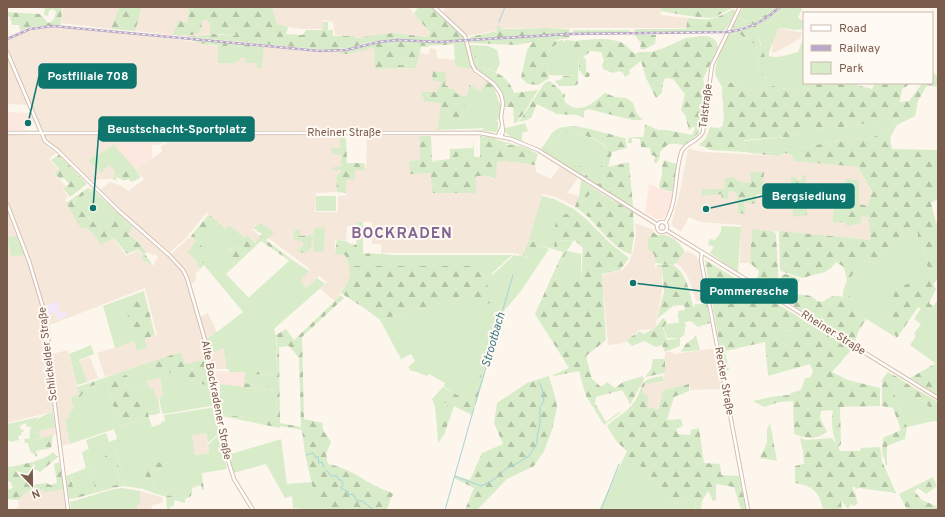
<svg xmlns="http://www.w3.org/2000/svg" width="945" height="517" font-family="Overpass,sans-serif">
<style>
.residential{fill:#f5e8da;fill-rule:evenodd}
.commercial{fill:#fde8e0}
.education{fill:#f3e8fa}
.green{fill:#d8ecc9}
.forest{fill:url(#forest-firs);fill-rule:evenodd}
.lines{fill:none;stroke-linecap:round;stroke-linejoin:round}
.stream{stroke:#a5d3da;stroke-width:1}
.secondary-casing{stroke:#d6c0b0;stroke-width:4.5}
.secondary{stroke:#fff;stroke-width:2.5}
.rail-casing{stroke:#b9a8c9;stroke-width:2.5}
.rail{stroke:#fffaf3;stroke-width:1;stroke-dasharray:3;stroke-linecap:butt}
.labels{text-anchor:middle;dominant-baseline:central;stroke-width:4;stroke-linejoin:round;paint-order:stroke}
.street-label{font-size:11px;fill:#7a5c4d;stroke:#fffaf3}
.water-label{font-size:12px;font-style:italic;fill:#437c86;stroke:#fffaf3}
.district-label{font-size:15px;font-weight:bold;letter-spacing:1px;fill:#846695;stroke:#fffaf3}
.leader{fill:none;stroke:#0f766e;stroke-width:1.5}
.callout-dot{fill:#0f766e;stroke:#fffaf3;stroke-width:1.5}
.callout{fill:#0f766e;stroke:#0f766e;stroke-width:1.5}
.callout-label{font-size:12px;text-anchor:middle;font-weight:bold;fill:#fff}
</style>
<defs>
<pattern id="forest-firs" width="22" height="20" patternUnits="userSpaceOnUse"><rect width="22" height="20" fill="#d8ecc9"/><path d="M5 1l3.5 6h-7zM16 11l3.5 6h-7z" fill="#b4c2a5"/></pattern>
</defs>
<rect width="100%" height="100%" fill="#fdf6ec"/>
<g class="residential">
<path d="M63 7H119L111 29 61 23Z"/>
<path d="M142 7H188V10L207 19 210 24V34L188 37 135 31Z"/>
<path d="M272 7H408L430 32 428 37 393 33 372 35 370 37 363 36 361 38 335 35 333 22 323 20 322 29H303L287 27 277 24Z"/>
<path d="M445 7H660L661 15 688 18 686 28H504L494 31 467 36 443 14Z"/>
<path d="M62 27 148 35 218 46V63L235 64V61L240 58H245L257 63V68H262L264 47 325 52 346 51 340 52 374 48 375 69 416 68 419 53 429 54 430 48 436 49 437 58 455 60V66L472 69 474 73 486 81 481 91 469 84 467 97 455 93V90L445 85V79L441 82 437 93 422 92 424 102 442 103 437 130H150L146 125 131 122V130H43L30 105 7 104V40L26 31 47 28Z"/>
<path d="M779 28 799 32 802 31 801 38 780 50 772 53 773 36Z"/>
<path d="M7 135 39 136 46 145 56 153 49 159 58 169 53 173 66 186 62 189 68 197 65 200 81 228 86 227 97 238H114L126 256 138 250 143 256 141 259 153 266 158 256 155 254 153 255 146 252 140 244 128 234 133 227 168 257 191 236 196 241 198 262 196 263 200 269 196 274V280L188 287 197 318 208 313 217 332 203 340 208 359 185 364 181 352 113 375V374L105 377 97 353 135 341 138 351 147 348 145 339 157 335 145 288 50 325 52 354 68 350 79 394 70 417 65 420 70 444 61 446 59 434 41 438 39 431 57 426 56 411 7 423Z"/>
<path d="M44 135H121V143L118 150 114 145 88 160 94 167 109 165 115 170 114 179H101L90 182 56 148 48 142Z"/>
<path d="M241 135 342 136 345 167 336 177 337 192 316 193 315 212H338V196L347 195 345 180 354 170H366L367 136H419L420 161 410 173H431L487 176 493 179 497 163 499 161H507L535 165 536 172 551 179 560 167 578 178 567 193 579 196 576 207 556 197 543 194 534 228 523 255 513 253H381V244H372V222H357V226H347L346 240H335V254L345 255 350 269 349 281 335 301 320 289 327 282 319 276 306 288 299 281 310 269 268 238 275 232 261 223 252 229 261 237 255 243 247 235 244 237 229 225 225 229 207 212 186 238 170 252 121 212 99 191 110 182 122 186 129 191 144 179 135 169 162 152 161 146 167 143 171 137Z"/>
<path d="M688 149 704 152 778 156 785 153 837 165 858 167 872 193 868 206 859 204V180L840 199H835V192L825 198 834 204 868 217 872 240 752 229 750 263H740L741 225 700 222 689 217 681 232 671 225 680 191ZM750 172 763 188 775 190 770 195V205L762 194 744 202 746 214 738 212 737 194 733 191 728 192V199H722L721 194 702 189H724L725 178 739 182 751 183Z"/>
<path d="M635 223 654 230 648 240 654 254 656 262 654 267 662 268V292L655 329 639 330 626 340 625 343 608 345 602 275 622 270 629 263 633 252 636 237Z"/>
<path d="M687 251 696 256 698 259 707 299 702 301H696L688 277 682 268 675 263Z"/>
<path d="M223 348 226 362V369H214L211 354Z"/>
<path d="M716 348 723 389 690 390 689 384 663 390 657 409 647 407 642 392 645 384 664 381 665 352H672L674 354Z"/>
<path d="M90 357 98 378 87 382 79 361Z"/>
<path d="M160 378 163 397 156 398 147 386 146 381Z"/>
<path d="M206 433 209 453 195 455 192 435Z"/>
<path d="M35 488 44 491 45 493 64 489 67 510H10L19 507 18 500 28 491Z"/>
<path d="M140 491 162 497 163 501 161 503 152 505 151 510H137V504L140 503Z"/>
</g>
<g class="commercial">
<path d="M7 112 31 113 35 123 25 124V130H7Z"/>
<path d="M121 135H165L168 140 159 145H152V158L135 169 118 150 121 143Z"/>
<path d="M649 184 668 192H673L670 209 667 214 663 219H656L645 212Z"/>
<path d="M214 371 245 372 244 387 220 384 216 385Z"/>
</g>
<path class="education" d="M58 301 60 306 58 307 60 313 66 311V317L58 320 56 312 47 315 45 306Z"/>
<g class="green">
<path d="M744 7H775C764 16 751 28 738 16Z"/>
<path d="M785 7H800L802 9 798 18 804 21V25L802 29C794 32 786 26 778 29L769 52V56C779 59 789 54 798 52L804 36V83H810L811 85 805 93 763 84 759 85 756 89 748 90 716 76C712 66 724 45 728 35L738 34 756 45 759 64 758 75 762 76 761 43 757 34V28L769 22Z"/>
<path d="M210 24 236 30 235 36 221 34H210Z"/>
<path d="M565 41 579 51 578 76 549 75C547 57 545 47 565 41Z"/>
<path d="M454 44H466L472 69 455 66Z"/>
<path d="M473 45 488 46 497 50 500 63 496 72 478 66Z"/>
<path d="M218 46 264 47 262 68H257V63H245V58H240V61H235V64L218 63Z"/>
<path d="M419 46H429V47H421L416 68H412H414L413 66 398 65V60L400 58 414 60 416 48Z"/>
<path d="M469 87H473L478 91 486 92 499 102V101L501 107V101V126L498 132 500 127V113L499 119 496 120 498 122V130L496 132 460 129 481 130 485 128 437 130 439 119 460 120 461 119 465 118H461Z"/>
<path d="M899 118 891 129 879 131V135L864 140 850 139 793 149H787L779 152 749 153 746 152 744 141 788 137 823 128H837Z"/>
<path d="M525 123 528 131 522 133V135V134V140L525 142C518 139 507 138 504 129L506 128Z"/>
<path d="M563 132C577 133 598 137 607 149L603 163 605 178 599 184 582 172 586 168 577 169 548 148 555 138Z"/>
<path d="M475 134H478L497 138 496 139 491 138 526 148 538 154 535 165 537 157 508 144 501 145 488 141 480 136 489 137Z"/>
<path d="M473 136 474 150H454L457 157 463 154 467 156 468 159 464 165 461 164 459 162 451 163 432 161 450 159V149L473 148Z"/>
<path d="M114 145 132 165 116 177 117 181 112 179 114 178 115 171 109 165 101 173 88 160Z"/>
<path d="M595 189 604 195 586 215 578 209 580 204Z"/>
<path d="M90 190 112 213 113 223 107 226 99 228 74 202C78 196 85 194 90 190Z"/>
<rect x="316" y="196" width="20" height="15"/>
<path d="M542 196 554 199 574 209 571 216 555 237 554 247 557 241 574 240 567 251 581 254V281L568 285H557L555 277 567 251 564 249 551 247 542 242H533L529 240Z"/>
<path d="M357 222H363V253H356Z"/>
<path d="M219 223 225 229 229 225 244 237 240 242 247 250 242 254 235 246 228 252 236 261 223 274 246 300 291 259 309 271 300 281 306 288 317 278 325 284 274 329C279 343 276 357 276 372H229V369H226V362L223 348 211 354 207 338 217 332 243 312 204 265 200 269 196 263 198 262 187 252 190 249 202 262 199 244Z"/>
<path d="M721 226 741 227 738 273 710 253 714 247 708 244 710 239 715 240 721 232Z"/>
<path d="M320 227 325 228 324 252H313L314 228Z"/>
<path d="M916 227 918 235 917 242 924 249 929 274 896 303 895 308 886 320 897 338 849 308 850 296 845 294 849 279 863 261 872 263 882 260 881 256C895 249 901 245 902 228Z"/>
<path d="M17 236 25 255 11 256 7 237Z"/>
<path d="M539 245 549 249 521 291 503 312 502 311 484 373H481L471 403 444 387 445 383 429 374 427 376 417 372 411 371 408 367 415 361 411 354 401 359 380 320 473 294 493 302 488 290 487 280 514 255 519 256 520 255 530 258Z"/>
<path d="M385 254 392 255H512L486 279 475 266H351L348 256H385Z"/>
<path d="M144 291 145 296 126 304 134 339H145L147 348 137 351 134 341 115 348 103 306Z"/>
<path d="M921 308 938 319V362L935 363 910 345 916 336 914 334 921 324 914 319Z"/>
<path d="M683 322 686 324 684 335 680 338H667L666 333 664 331V326L667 324Z"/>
<path d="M781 330 792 331 791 339 786 350 774 338 776 333Z"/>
<path d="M91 345 94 354 79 360 87 382 77 385 69 354Z"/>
<path d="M144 364 214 388 216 405 164 414 162 413 159 398 163 396 160 378 146 381 150 389H154L156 398H158L160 412V413L154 415H148L140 387 129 388 113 375Z"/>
<path d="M245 374 276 375V388L244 383Z"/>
<path d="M901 379 906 383 903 388 938 413V422L934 421 907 427 893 391Z"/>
<path d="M106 380 119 427 149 417 152 427 161 424V422L165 421 164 415 216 407 217 411 215 412 219 433 208 443 206 433 192 435 195 455 209 453 208 445 219 434 227 469 202 473 203 483 187 489V494L181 499 160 493 152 480 151 473 170 466 168 462 141 470 153 486 154 493 143 489 125 486 116 449 102 460 115 453 120 484 100 489 93 468 89 469 96 490 75 497 71 479 73 475 86 469 82 452 89 449 86 440 106 433 109 442 117 439 114 429 70 444 65 420 70 417 69 413 74 408 72 403 82 395 84 389Z"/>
<path d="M220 384 276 391 277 423 242 416 241 417 221 414V411L218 400 220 399Z"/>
<path d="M443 387 449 391 444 401 448 404 442 426H437L435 407 432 399Z"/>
<path d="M53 412 55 427 39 431 41 438 31 441 33 451H30L28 443H25L24 439 30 438C27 424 42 415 53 412Z"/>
<path d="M39 417 31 427H27L25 423 20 426 21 430 23 429 24 432H21L22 435 18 436 19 440 11 442 7 439V424Z"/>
<path d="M281 439 287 484 312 482 318 510 293 508 292 496 285 498 266 464 233 473 228 455Z"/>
<path d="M625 455 628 458 632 457 651 476 670 500 668 510H599Z"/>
<path d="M122 488 140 491V503L137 504V510H71L70 502 114 489Z"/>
<path d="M681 498 696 501 695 510H675L674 509 675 502Z"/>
</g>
<g class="forest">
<path d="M7 7H9L7 12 40 14 42 16 48 23C54 22 55 17 56 11L52 9 49 11 48 16 44 15 45 7H62L61 25 30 27 20 31 19 25H12L10 17 7 16Z"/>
<path d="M119 7H142L135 31 111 29Z"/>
<path d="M188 7H272L277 24 288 27 286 34 303 35 306 30H322L323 22H328V30H333V36H355V38H361L363 36 370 37 372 35 393 33 428 37 430 32 414 14 418 7H431L462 35 465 40 434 41 396 39 371 42 349 48 328 50 188 37 213 34 235 36 236 30 210 24 206 19 202 21C201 24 202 29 200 31 196 37 180 35 173 35L178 20 187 23 189 12Z"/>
<path d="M660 7H739L737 8H732L715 17 710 18 689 16 661 11Z"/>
<path d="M775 7H779C765 19 749 28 731 30L738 16C751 28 764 16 775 7Z"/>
<path d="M782 7H785L769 22 757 29V34L766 60 762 76 758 75 759 64 756 45 739 34 728 35 729 33C749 29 767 22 782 7Z"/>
<path d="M733 9 735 10V13L724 32 633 33 635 29H686L688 18C710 21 714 20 733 9Z"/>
<path d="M497 25 503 29 546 28 569 29 570 33 469 40 470 37 497 31Z"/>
<path d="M574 30H629L632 33H572Z"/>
<path d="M634 34 656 35 655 44 645 49H640L641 43Z"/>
<path d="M570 35 569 38 553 40 558 41 563 40V42C543 47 548 62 549 78L538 85 528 84 521 78 527 50 533 42 516 45 470 43 469 41Z"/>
<path d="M706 36C712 37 717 40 718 47L703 79 706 90 700 129C697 137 690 141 683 145 670 143 669 142 660 152V156L657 163H654L655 156 651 155 650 148 641 147 640 139 632 138V143H628V139L632 137H643L644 135 645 124 658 130H667L692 135 695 128 693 126 690 130H689L685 115 681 110 685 94 673 79 665 78 663 83 662 93 656 98 646 78 641 61 629 70 630 74 625 77 623 73 619 71 613 73 603 69 602 65 604 60 601 52 591 51 583 57 586 59V71L590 74 589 77H585L579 70V51L565 41V40L574 41C591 40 609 36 624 44 629 47 631 52 636 54L639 52H651L664 48 686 38Z"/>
<path d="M192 39 264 47 222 46 198 43 197 42 192 41Z"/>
<path d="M393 41 432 43 464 42 466 44 419 46 416 48 418 50 414 60 400 58 398 60V65L414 66V68H412L375 69 374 48 347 54H340V52L374 44Z"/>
<path d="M473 45 478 66C495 72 507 74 514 93L538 90 524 113 516 123H514L513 107H504L503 94 499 87 475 69 469 46Z"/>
<path d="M433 71 446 73 445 85 455 90V93L467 97 461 118H469L461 119 460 121 439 119 441 103 424 102 423 97 421 96 422 92H437L441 82 432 80Z"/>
<path d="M932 71 938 77V87L927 85 918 101 915 116 897 125 890 138 892 149 938 150V199L931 203 936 222 938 224V278L933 285 936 289 929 303 933 306 938 300V319L918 307 897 338 886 320C895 307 897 306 892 291L929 274 924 249 917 242 918 234 915 227 909 230 902 228C901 245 895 249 881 256L883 260 872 263 863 261 849 279 845 294 850 296V308L866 319 858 332 854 345 793 306 791 301 795 294C804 296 810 293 817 301L823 302C830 296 834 295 843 297V291L847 280 844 267 836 262 831 268 825 272 802 278 781 271 780 268 779 233 780 231 871 240 868 217 861 216V223L847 226 844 222 833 223 834 204H825V198L817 195V191L826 188 828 196H830L831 192H835V199H840L846 193 845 179 859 180V204L868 206 872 192 858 167 794 161 792 155 785 153 778 156 749 153 779 152 787 149H793L850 139 864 140 879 135V131L891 129 899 118 837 128H823L788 137 744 140 746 152 711 150 699 145 706 138 710 127 718 128 722 127 724 119 722 87 716 76 748 90 756 89 759 85 763 84 805 93 810 85V83H849L872 89 875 83H909L907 86 902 89 900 102 909 101 921 85V83H932Z"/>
<path d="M563 76H578V84L573 86H559L555 81 562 79Z"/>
<path d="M486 81 493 85 499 102C494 101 489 96 486 92 478 93 476 87 469 87V84L481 91Z"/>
<path d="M550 81 561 91V93L565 94 564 101C579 116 592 104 605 93L615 97 626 98 633 103 637 114 643 120H632L588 109 584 111V118L577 115 557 114 537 104C530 117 536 119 518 122L523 116 543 85 546 82Z"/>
<path d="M571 126C588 127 607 134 625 138L627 148 612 152 608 167 629 162 633 207 583 177 541 149C553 134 550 128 571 126ZM563 132C577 133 598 137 607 148L603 163 598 171 605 178 599 184 582 172 586 168 581 165 577 168 548 148 555 138Z"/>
<path d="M327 135 335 136 344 135 345 138H346L347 163H364L366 170H355V179L346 180V193L337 192 336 177 342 170H333V167H341V155L332 154 331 148H341L339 138 324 137Z"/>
<path d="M419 136H431L432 160 433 162 447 161 451 163 459 162 461 164 464 165 468 159 467 156 463 154 457 157H451V152L454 150H474V157H480V136L486 139 488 141C501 145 528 145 537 157L535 165 507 161H499L497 163 496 179 487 176H476V193H432L431 173 410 174 409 161 420 160Z"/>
<path d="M59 155 87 184 70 197 63 189 69 184 64 178 60 179 54 173 59 169 51 160Z"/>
<path d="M664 160 676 164 677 166 673 192 661 189 659 186 662 175V166Z"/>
<path d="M132 165 141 177 132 182 128 179 125 181 116 177Z"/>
<path d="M750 172H764L763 188 775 190V195H770L771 205H764L762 194 756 195V204L744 202 746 214 738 213 737 194 733 191 728 192V199H722L721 194 701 196 702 189H724L725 178 734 177 739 182 751 183Z"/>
<path d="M802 175H805L807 215 793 217 791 177H796L797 181H802Z"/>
<path d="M581 180 595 189 580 204 578 209 575 207 579 196Z"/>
<path d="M88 188 93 190 133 227 128 234 140 244 146 252 145 254 153 266 141 259 143 255 138 249 127 254 114 238 100 245 97 238 86 227 81 229 66 203ZM90 190 112 213 113 223 107 226 99 228 74 202 75 200 87 193Z"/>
<path d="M604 195 633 212 634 236 631 254C616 251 597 225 586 215Z"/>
<path d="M574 209 586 219 611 244 629 258 620 270 602 274 606 340 586 356 592 379 601 387 607 382 615 388 623 382 643 376 644 379 630 405 628 400 622 390 596 397 595 403 606 422 619 412 620 413 604 425 586 396 579 371 554 376 553 375 569 368 535 314 563 252 539 245 530 258 523 255 529 240 533 242H542L551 247 564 249 567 251 555 277 557 285H568L581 280 583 248 574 240 557 241V247H554L555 237 549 232 555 228 557 215 568 214 571 216Z"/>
<path d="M209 214 219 223 199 244 210 254 203 263 190 249 196 241 191 236Z"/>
<path d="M261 223 275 232 266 240 291 259 290 261 261 241 226 274 249 298 246 300 223 274 236 261 228 253 235 246 242 254 247 250 239 242 247 235 255 243 262 234 253 228Z"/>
<path d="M300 229V236L314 235 309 251 303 253 297 251 303 246V242L293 239 295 230Z"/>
<path d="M752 229 773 231 776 234 779 291 777 296 756 283 759 271 750 263Z"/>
<path d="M653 232C657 236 660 235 665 235 675 237 681 245 685 252L674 265 656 263 654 254 648 249V240Z"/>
<path d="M337 240 347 241 348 243 357 245V253L385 254V256H349L352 266H475L486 279 491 274 493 275 487 280 488 290 493 302 477 307 473 294 380 320 367 310 341 293C352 277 352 273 345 255L335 254Z"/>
<path d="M705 260 852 349 832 372 848 380 880 388V406L840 407 841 444 838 447 840 451H860L861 448 880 447 882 461 896 493 859 488 855 489V487H852L856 495 857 502H859L854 506 851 504 848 509 841 501 842 510H823C820 492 813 486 795 483V466L804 464 803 451 800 438 806 440 832 438 837 445C832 434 831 422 833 410L821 411 820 418 827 432C814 440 809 439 794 434L793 401 779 402 764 407 753 401 771 397 788 395 794 392 801 390 805 378 811 377 813 371 810 364 768 376 765 342 725 351 729 370 724 371ZM781 330 792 331 791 339 786 349 774 338 776 333Z"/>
<path d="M669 264C687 268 689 293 694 308L695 304H707L710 323 698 327 691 321 679 323 678 311 685 310 684 305 673 306 657 319 664 292 662 268 656 267 657 265Z"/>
<path d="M786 274 797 278 800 280 792 288 793 292 788 303 781 298V277L782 275Z"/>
<path d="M340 295 344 298 302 337 304 419 323 423C321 431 327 435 331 442L326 454 328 464C343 467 356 474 368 482 376 487 386 490 394 494L391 498 387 510H318L305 454 302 430 280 426V428L221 416V414L241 417 242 416 277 422 276 391 244 387V383L276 388V375L245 374V372H276C276 360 279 346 276 335L286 329 294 340 335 301ZM289 346 299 358 301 427 280 423 279 347Z"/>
<path d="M145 296 155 335 145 339H134L125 304Z"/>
<path d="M663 318 667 322 663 328 667 340 680 338V346L665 352 662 345 656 347 644 341 632 346 626 340 640 331 643 334 654 329Z"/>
<path d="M696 336 700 350 681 352 685 345Z"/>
<path d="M181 352 185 364 208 359 212 372 214 388 144 364Z"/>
<path d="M653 359H665V373L645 377 651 369Z"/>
<path d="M938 362V395L910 378Z"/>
<path d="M481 372 485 374 472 415 454 406 444 435 438 443 437 426 442 425 448 404 444 402 449 390 471 403Z"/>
<path d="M888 372 901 379 893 391 907 427 905 439 887 446V466L882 453 883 438 901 430 893 408 882 406V380Z"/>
<path d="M113 375 116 377 127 375 129 388 140 387 149 417 119 427 106 380 84 389 82 395 72 403 71 398 79 394 77 387Z"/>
<path d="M549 376 556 400 557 408 552 430 544 451 534 466 507 479 477 510H465L474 488 454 478 455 476 470 480 482 453 503 444 494 423 497 403 527 383Z"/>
<path d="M663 376 664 381 645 384 642 392 648 396 647 407 658 409 663 390 689 384V391L674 397 667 420 681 419 683 426 676 429 678 434 690 435 691 430 699 428 704 463 720 464 721 475 739 476 746 510H741L734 487 716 484V500L713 501 708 491 702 501 701 510H695L696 501 681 498 675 502 674 509 675 510H668L670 500 651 476 632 458H628L625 455 627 451 617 442 607 426C614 418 625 414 631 406 647 388 633 380 663 376Z"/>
<path d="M906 383 938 402V413L903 388Z"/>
<path d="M770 423 777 461 760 458 767 443V430Z"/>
<path d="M53 435 51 448 36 451 37 457 30 451 32 450 31 441Z"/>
<path d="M116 449 125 486 113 488 76 498 69 499 66 476 86 468V469L73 475 71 479 75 496 96 490 89 469 93 468 100 489 120 484 115 453 102 460 101 459Z"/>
<path d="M53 452 58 457 40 472 33 469 26 478 31 485 47 483 50 485 57 483 54 464 59 462 64 489 45 493 44 491C31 487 28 491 18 500L7 499V490L13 488 10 481 7 482V464L9 467C23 464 42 462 53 452Z"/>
<path d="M168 462 170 466 151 473 152 480 160 493 181 499 187 494V489L203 483 204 490H202L201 485 192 488 191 496 185 499V503L175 500 173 507 170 506V510H167L166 497 154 493 153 486 141 470 150 463Z"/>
<path d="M933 477 937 486 926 494 918 488 914 491 922 500 938 507V510H907L899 494Z"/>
</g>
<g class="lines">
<g class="stream">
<path d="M499 22 505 7"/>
<path d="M475 405 513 275"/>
<path d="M306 455 313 453 316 458 318 456 319 463 322 462 324 467"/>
<path d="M326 470 331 476H337L339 480H341L343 483V485L341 488 349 492 348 495 353 494 357 501H362L374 510"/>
<path d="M455 476 481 486C489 483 501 476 505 469L516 464 529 456 537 443V437L540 424V407L544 401 542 388 539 382"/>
<path d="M445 510 474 408"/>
<path d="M601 510 619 464"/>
</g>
<defs>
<g id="secondary">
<path d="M434 7 465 36 472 64 475 70 494 84 501 94 503 103 501 117 503 131 501 137"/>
<path d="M7 52 45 141 57 150 119 211 169 255 183 270 187 278 209 354 227 457 234 479 253 510"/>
<path d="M7 133H480L511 139 538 150 658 225"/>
<path d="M498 136 502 127"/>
<path d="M7 204 29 261 42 304 47 328 53 391 68 510"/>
<circle cx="662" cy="227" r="5"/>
<path d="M665 223C678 202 674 176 681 153 684 143 697 143 703 132L712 65 740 7"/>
<path d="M666 230 938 398"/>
<path d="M702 252 701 260 748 510"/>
</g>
</defs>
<use href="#secondary" class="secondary-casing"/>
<use href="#secondary" class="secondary"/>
<defs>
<path id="rail" d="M7 39 30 29 53 26 320 51 346 50 379 42 397 40 438 42 569 34 727 32C748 30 765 21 780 7"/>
</defs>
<use href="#rail" class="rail-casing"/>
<use href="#rail" class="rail"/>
</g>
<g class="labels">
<g class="street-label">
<text transform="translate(706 106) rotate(-83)">Talstraße</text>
<text x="344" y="133">Rheiner Straße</text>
<text transform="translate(833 333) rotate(32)">Rheiner Straße</text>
<text transform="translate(48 354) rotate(-97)">Schlickelder Straße</text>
<text transform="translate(724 381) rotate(80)">Recker Straße</text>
<text transform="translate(216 400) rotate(79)">Alte Bockradener Straße</text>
</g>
<g class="water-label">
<text transform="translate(494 340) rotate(-74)">Strootbach</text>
</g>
<g class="district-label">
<text x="402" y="234">BOCKRADEN</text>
</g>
</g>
<path class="leader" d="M28 123L39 76M93 208L99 129M706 209L763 196M633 283L701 291"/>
<g class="callout-dot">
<circle cx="28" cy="123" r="4"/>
<circle cx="93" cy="208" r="4"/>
<circle cx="706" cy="209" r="4"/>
<circle cx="633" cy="283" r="4"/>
</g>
<g class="callout">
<rect x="39" y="64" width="97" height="24" rx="4"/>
<rect x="99" y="117" width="155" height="24" rx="4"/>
<rect x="763" y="184" width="91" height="24" rx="4"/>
<rect x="701" y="279" width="96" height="24" rx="4"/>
</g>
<g class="callout-label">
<text x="88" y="80">Postfiliale 708</text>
<text x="177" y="133">Beustschacht-Sportplatz</text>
<text x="809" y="200">Bergsiedlung</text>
<text x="749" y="295">Pommeresche</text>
</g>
<rect width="945" height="517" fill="none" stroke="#7a5c4d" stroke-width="16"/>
<rect x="803" y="12" width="130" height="72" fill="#fffaf3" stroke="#cabbb1"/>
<rect x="811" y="25" width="20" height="6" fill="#ffffff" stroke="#cabbb1"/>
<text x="839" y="32" font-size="12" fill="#7a5c4d">Road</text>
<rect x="811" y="45" width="20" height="6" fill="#b9a8c9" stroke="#cabbb1"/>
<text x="839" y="52" font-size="12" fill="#7a5c4d">Railway</text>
<rect x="811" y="62" width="20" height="12" fill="#d8ecc9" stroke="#cabbb1"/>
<text x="839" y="72" font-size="12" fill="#7a5c4d">Park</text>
<g transform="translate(32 485) rotate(158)" stroke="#fffaf3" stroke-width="3" paint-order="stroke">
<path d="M0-3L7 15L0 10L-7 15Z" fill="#7a5c4d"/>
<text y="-6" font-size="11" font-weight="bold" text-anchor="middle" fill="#7a5c4d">N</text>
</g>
</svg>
